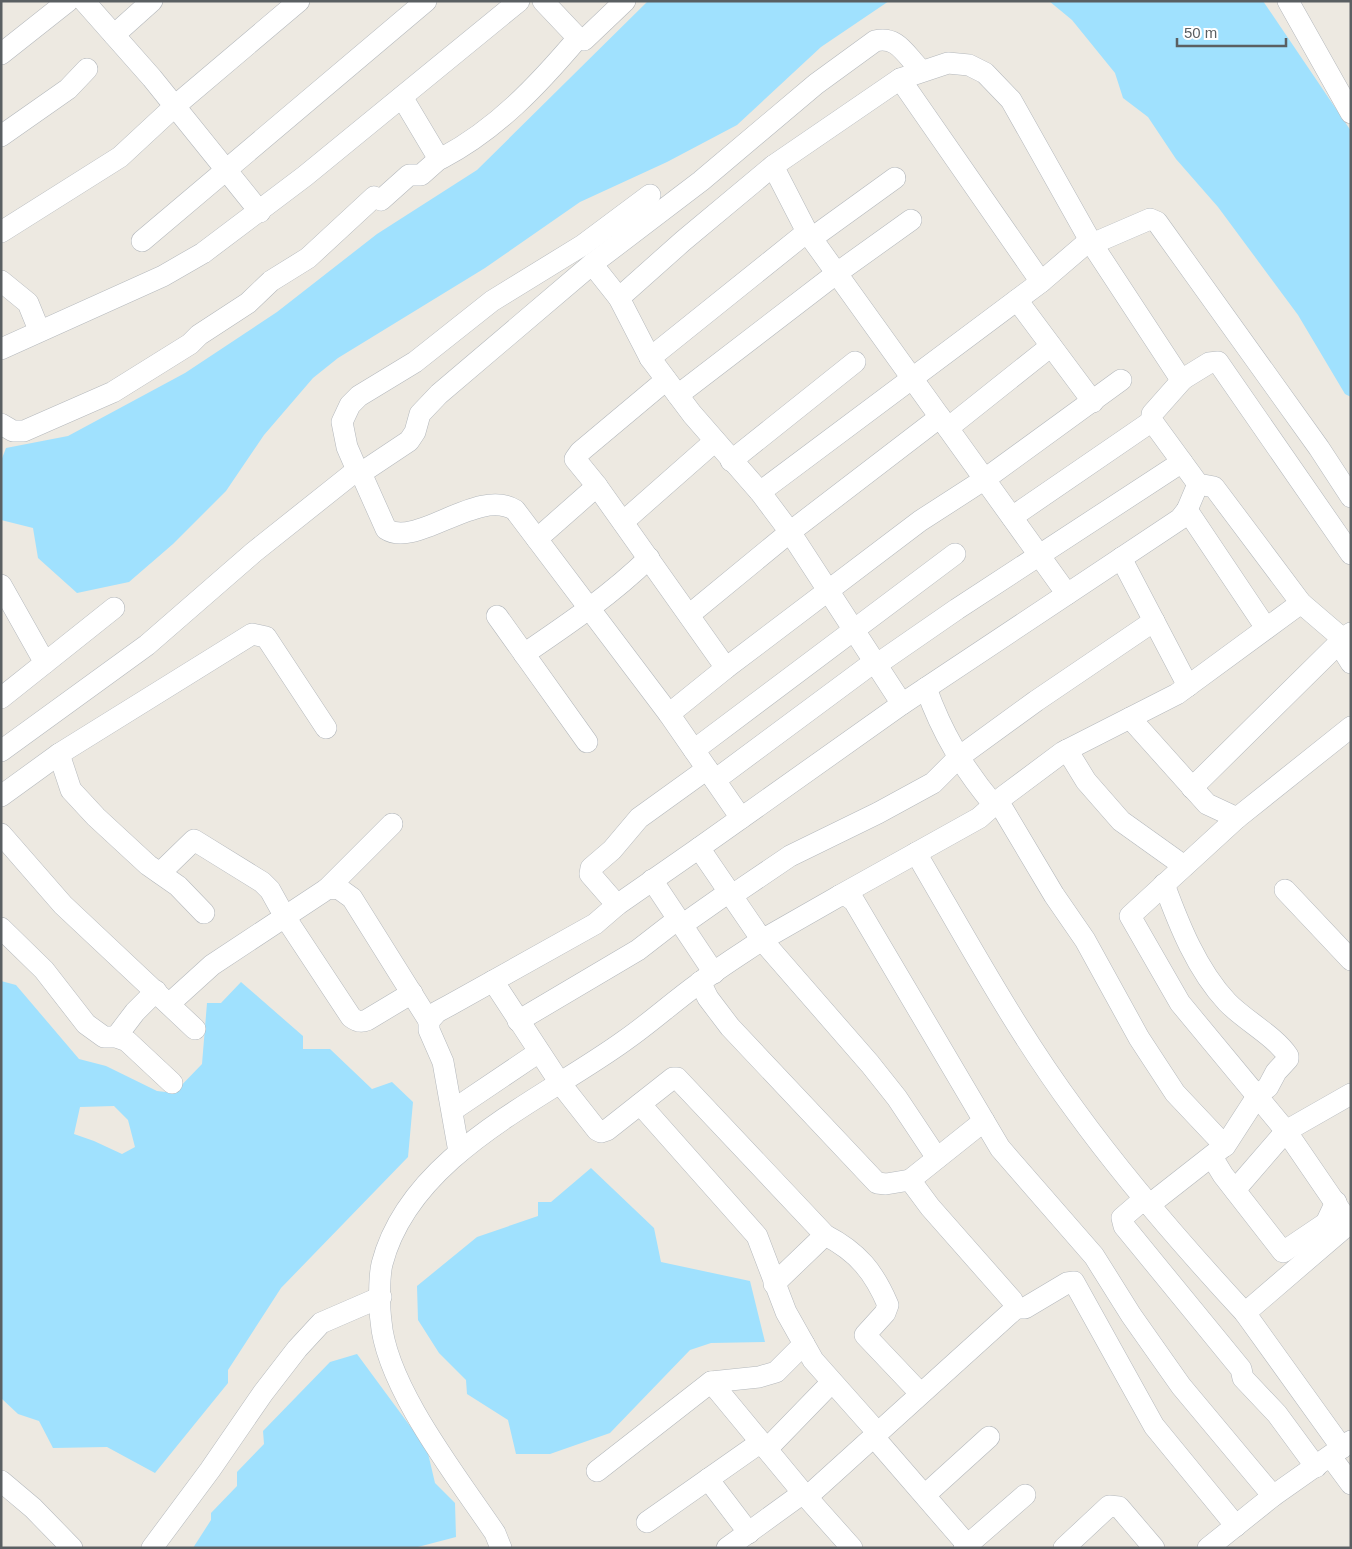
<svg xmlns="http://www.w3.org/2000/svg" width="1352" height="1549" font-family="Arial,sans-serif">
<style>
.water{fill:#a0e1fe;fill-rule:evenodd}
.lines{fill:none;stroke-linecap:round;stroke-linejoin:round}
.minor-casing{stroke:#b4b8bc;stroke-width:22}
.minor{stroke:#fff;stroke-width:21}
</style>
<rect width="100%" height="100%" fill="#ede9e1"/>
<g class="water">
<path d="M648 1H889L821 47 737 125 667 162 580 202 485 268 338 358 313 378 264 435 226 491 173 544 129 582 77 593 38 558 33 528 1 520V461L6 448 68 436 185 373 277 312 377 234 477 170Z"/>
<path d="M1049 1H1263L1351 131V397L1345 394 1298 315 1218 207 1176 159 1148 117 1123 98 1115 73 1072 20Z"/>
<path d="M1 981 16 985 79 1059 106 1066 157 1091 174 1093 202 1064 207 1003H221L241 982 303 1036V1049H330L372 1089 392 1082 413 1102 408 1157 281 1288 228 1370V1383L155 1473 107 1447 53 1448 39 1421 18 1414 1 1398ZM114 1106 128 1120 135 1147 122 1154 94 1141 74 1134 80 1107Z"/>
<path d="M591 1168 654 1228 661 1262 750 1281 765 1342 711 1343 690 1350 610 1433 550 1454H516L508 1420 467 1394 466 1380 439 1353 418 1320 417 1286 477 1237 538 1216V1202H551Z"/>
<path d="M357 1354 427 1449 435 1483 455 1503 456 1537 414 1548H193L211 1520V1513L237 1486V1472L264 1444 263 1431 330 1362Z"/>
</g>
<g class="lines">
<defs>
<g id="minor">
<path d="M84 1 152 78 260 212"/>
<path d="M543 1 578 38 584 40 625 1"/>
<path d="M1288 1 1351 113"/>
<path d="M114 35 152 1"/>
<path d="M1 54 68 1"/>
<path d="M900 79 1041 282"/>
<path d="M402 97 439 159 442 158C497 129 538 85 578 38"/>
<path d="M1 136 68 89 87 69"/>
<path d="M773 166 807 232 1067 594"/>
<path d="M1 232 120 157 175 106 299 1"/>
<path d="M812 238 895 178"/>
<path d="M142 241 426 1"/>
<path d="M1092 244 1150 219 1157 222 1319 448 1351 497"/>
<path d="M592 264 619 298 650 358 692 414 760 492 790 532 902 704"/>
<path d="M1 281 28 303 39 330"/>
<path d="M619 298 683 241 773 166 900 79 948 63 969 65 985 73 1011 100 1092 244 1178 375 1183 379 1209 363 1218 362 1351 554"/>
<path d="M1017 300 1093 402"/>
<path d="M1 349 163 276 203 253 305 176 519 1"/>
<path d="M650 358 807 232"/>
<path d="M1183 379 1152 414V421L1198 484 1214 487 1301 603 1343 639 1192 788"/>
<path d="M666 380 580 452 575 459 597 486 726 668"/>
<path d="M678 395 837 273 911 220"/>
<path d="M1 424 13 431H24L113 392 190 344 199 335 248 303 271 281 308 258 374 197 381 200 409 175H421L439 159"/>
<path d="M948 428 1051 346"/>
<path d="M731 461 855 362"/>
<path d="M357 470 347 447 342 422 350 405 359 396 415 362 492 301 583 245 650 195"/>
<path d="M361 473 386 529C416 549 478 487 515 510L669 714 741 818"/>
<path d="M1198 484 1187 510 1180 519 902 704 699 848 762 940 839 896 846 895 854 901 1000 1148 1094 1256 1131 1315 1181 1386 1273 1496"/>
<path d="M760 492 1041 282 1090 240"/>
<path d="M1187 510 1266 628"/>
<path d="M1012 517 1152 421"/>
<path d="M623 522 715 441"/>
<path d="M537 539 597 486"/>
<path d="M1121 558 1188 686"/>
<path d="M1 585 45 663 1 698"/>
<path d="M689 615 790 532 940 417"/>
<path d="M497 616 587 742"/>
<path d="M1351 633 1343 639 1341 647 1351 663"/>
<path d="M524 654C568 624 611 595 649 558"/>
<path d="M45 663 114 608"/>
<path d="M876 665 957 609 1182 462"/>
<path d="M926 688C942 733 963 768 994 805"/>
<path d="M669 714 726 668 920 521 985 479 1121 380"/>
<path d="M1130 718 1207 804 1237 818"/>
<path d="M1351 727 1237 818 1130 916 1180 1003 1286 1131 1351 1226"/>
<path d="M694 750 955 554"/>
<path d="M1067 750 1086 781 1121 821 1184 866"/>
<path d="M1 751 147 645 254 552 357 470 361 473 409 441 415 432 420 414 439 394 592 264 701 181 816 84 875 41C898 35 906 56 921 70"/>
<path d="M59 754 71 790 96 817 148 865 178 886 204 913"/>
<path d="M715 780 874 662"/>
<path d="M1 796 59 754 252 634 266 637 326 728"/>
<path d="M998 801 1054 895 1085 940 1139 1038 1175 1093 1225 1146 1258 1095 1268 1087 1276 1072 1288 1059V1056C1275 1036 1244 1020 1227 1002 1197 970 1179 925 1164 884"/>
<path d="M1 834 63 905 195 1029"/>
<path d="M916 853C967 940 1015 1029 1075 1110 1127 1182 1185 1248 1245 1313L1351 1222"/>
<path d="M160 873 194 840 262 882 270 890 285 917 351 1017C356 1021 360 1023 367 1020L412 993"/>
<path d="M652 880 714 973"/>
<path d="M327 889 392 824"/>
<path d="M1285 890 1351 960"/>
<path d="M731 896 790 856 878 813 933 783 959 757 1036 701 1154 621"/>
<path d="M839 896 979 818 1004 796 1063 752 1177 694 1301 603"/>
<path d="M617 905 590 874 591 868 612 850 639 818 707 769"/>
<path d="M682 925 729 892"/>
<path d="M1 928 44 970 86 1024 104 1037H116L127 1041 172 1083"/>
<path d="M493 981 560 1083 597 1130 601 1132 607 1130 673 1078H677L825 1235C858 1252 874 1272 888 1305L885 1313 865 1335 920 1393"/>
<path d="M700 982 708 998 730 1027 877 1183 886 1184 910 1180 930 1207 1012 1300 1016 1308 807 1497"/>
<path d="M169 1004 212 965 327 889 338 888 352 898 429 1021"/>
<path d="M518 1021 638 950 678 919"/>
<path d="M116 1037 135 1012 156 991"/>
<path d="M640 1104 757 1236 786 1312 813 1360 877 1432"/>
<path d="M453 1110 539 1052"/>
<path d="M459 1152 443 1062 429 1030V1021L437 1012 450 1005 595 924 617 905 699 848"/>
<path d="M1212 1157 1223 1175 1283 1252 1326 1223 1336 1202"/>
<path d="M910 1180 984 1121"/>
<path d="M1235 1190 1286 1131 1351 1094"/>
<path d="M1144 1199 1122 1218 1124 1226 1241 1369 1243 1378 1277 1414 1316 1467"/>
<path d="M1149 1205 1223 1147"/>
<path d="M774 1284 825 1235"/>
<path d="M1016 1308H1025L1067 1283 1074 1282 1154 1426 1236 1526"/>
<path d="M1245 1313 1342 1448"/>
<path d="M711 1382 803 1493"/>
<path d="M873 1436 970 1548"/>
<path d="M767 1449 832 1382"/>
<path d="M1331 1457 1351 1484"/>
<path d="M597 1471 711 1382 759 1377 776 1372 804 1344"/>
<path d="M708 1479 749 1533"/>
<path d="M1 1481 33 1508 72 1548"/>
<path d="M925 1495 989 1437"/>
<path d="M647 1522 761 1442"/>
<path d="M152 1548 210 1470 263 1393 297 1349 321 1323 381 1297"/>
<path d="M501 1548 495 1533C458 1478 386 1387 381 1321 379 1306 379 1277 382 1264 410 1155 541 1101 624 1041 650 1023 673 1002 698 984 718 968 741 954 762 940L870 1064 897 1098 937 1158"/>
<path d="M727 1548 803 1493 852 1548"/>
<path d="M964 1548 1025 1495"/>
<path d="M1064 1548 1109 1506 1119 1507 1154 1548"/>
<path d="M1208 1548 1273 1496 1351 1441"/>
</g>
</defs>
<use href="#minor" class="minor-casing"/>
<use href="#minor" class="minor"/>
</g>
<rect width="1352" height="1549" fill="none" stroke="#5a5f62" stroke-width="5"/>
<path d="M1177 38v8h109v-8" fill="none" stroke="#5a5f62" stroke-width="2.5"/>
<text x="1184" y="38" font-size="15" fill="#5a5f62" stroke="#ffffff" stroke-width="4" paint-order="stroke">50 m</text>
</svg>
